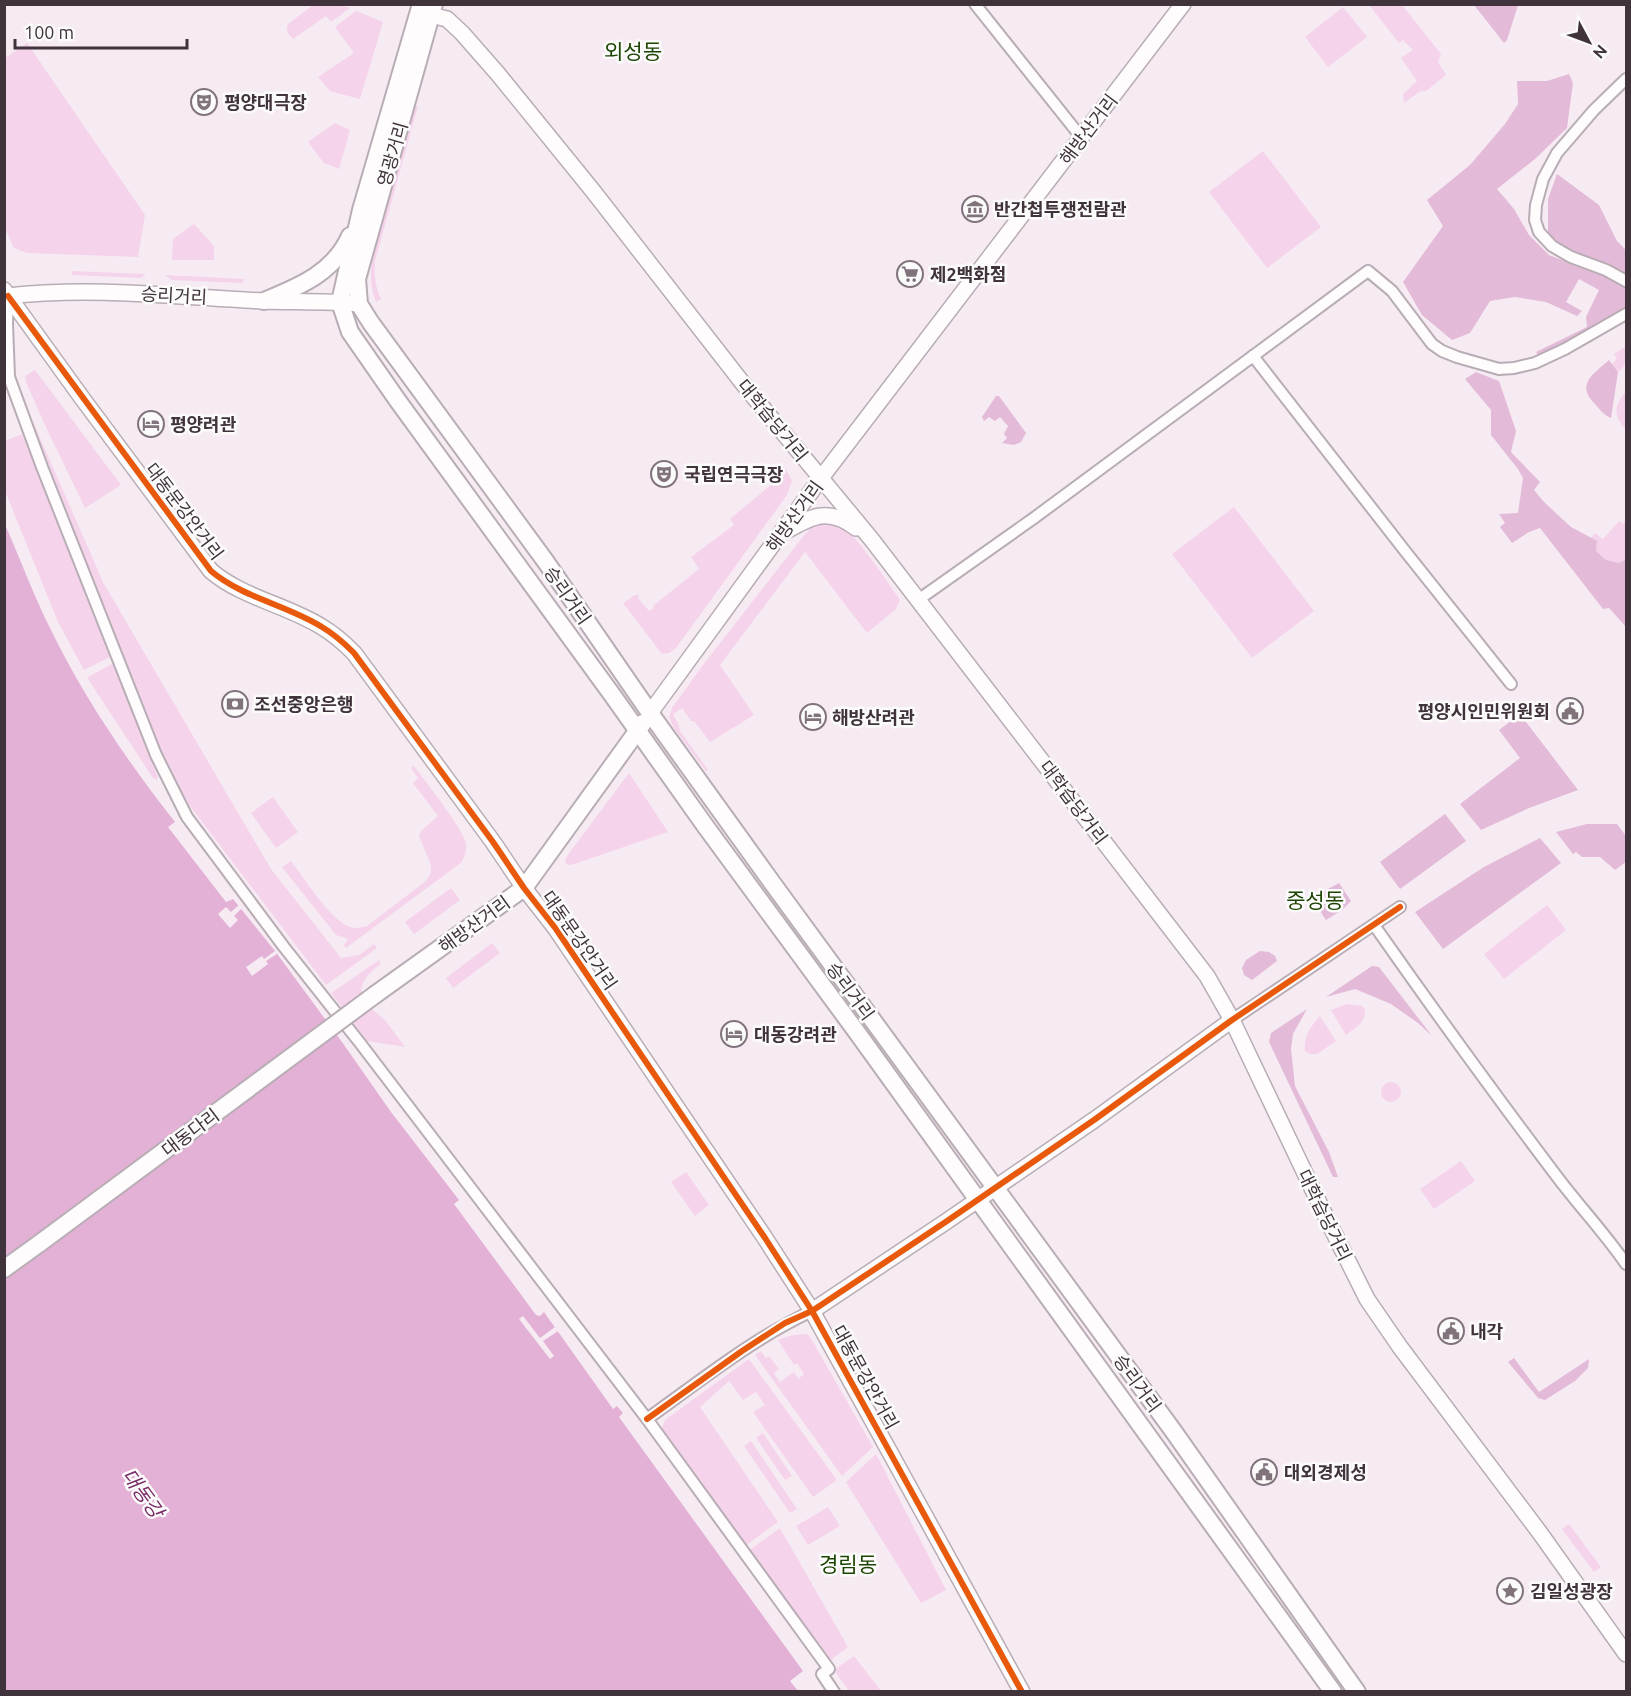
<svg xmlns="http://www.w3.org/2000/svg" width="1631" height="1696" font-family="Ubuntu,'Noto Sans KR',sans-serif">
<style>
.green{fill:#f5d3eb}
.forest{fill:#e3bad7}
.water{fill:#e3b1d5}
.pier{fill:#f7ebf3}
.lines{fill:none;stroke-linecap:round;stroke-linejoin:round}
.street-casing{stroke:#b9adb5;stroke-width:14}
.secondary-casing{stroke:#b9adb5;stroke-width:18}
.primary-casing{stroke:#b9adb5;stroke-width:20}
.street{stroke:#fefcfd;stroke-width:10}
.secondary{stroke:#fefcfd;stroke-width:15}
.primary{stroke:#fefcfd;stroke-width:16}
.primary-bridge-casing{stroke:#b9adb5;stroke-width:20;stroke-linecap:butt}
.primary-bridge{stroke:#fefcfd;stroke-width:16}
.cycleway-casing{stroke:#fbfbfb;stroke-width:10}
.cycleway{stroke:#e8590c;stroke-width:6}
.labels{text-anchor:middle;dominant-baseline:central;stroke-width:5;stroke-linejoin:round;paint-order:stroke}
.poi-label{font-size:18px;font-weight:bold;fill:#41333c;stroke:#fbfbfb;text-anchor:start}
.street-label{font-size:18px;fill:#41333c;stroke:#fbfbfb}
.water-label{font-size:20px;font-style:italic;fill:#792b67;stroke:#fbfbfb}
.quarter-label{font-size:21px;fill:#1d4403;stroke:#fbfbfb}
</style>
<rect width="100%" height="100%" fill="#f7ebf3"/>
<g class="green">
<path d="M313 5H339L350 8 331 22 326 16 293 39C288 34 285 31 288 24Z"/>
<path d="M1369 5H1402L1441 54 1438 62 1446 75 1426 91 1419 92 1404 103 1403 94 1417 81 1401 58 1413 50 1403 40 1399 43Z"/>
<path d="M1343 7 1367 37 1328 67 1305 37Z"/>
<path d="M356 11 383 22 360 99 330 91 318 77 354 53 335 27Z"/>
<path d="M27 43 145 215 138 257 27 253 14 248 5 228V58Z"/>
<path d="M413 105 418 106 375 261C374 274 375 286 381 299L376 302C367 280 372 260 376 238Z"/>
<path d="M335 123 350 130 339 169 324 163 308 142Z"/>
<path d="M1263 151 1321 227 1267 268 1209 192Z"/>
<path d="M194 224 214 246V260H172L173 239Z"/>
<path d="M72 271 146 274 141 278 72 275Z"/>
<path d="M165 275 244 279 243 283 172 280Z"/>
<path d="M1626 346C1626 356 1628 366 1618 372L1612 364 1617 359 1614 354Z"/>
<path d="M35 370 121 485 85 508 44 423 26 382 25 376Z"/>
<path d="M1626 392V430C1614 416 1612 407 1626 392Z"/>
<path d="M23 399 104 584 271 869 341 958 359 955 374 944 377 948 326 985 177 789 160 751Z"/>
<path d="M22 434 110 657 84 670 58 622 5 491V441Z"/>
<path d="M777 466H782L786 469 792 481 787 495 676 648 669 653 662 654 623 603 635 595H639L638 598 649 611 654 608 653 606 699 569 691 557 734 525 730 519 772 484 776 478Z"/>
<path d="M1234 507 1314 611 1252 658 1172 554Z"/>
<path d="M1626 520V559L1619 563 1606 560 1596 551 1597 541 1591 538 1595 533 1603 539 1619 521 1623 524Z"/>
<path d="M822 521C828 523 836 523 841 525 855 533 889 584 900 600L896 609 867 633 805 552 720 665 754 715 710 742 694 721H691L682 708 673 714 679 726 680 731 708 770 706 771 674 728 669 717 672 708 703 665 805 534 815 525Z"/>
<path d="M112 664H114L158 777 157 780 153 778 88 679V677Z"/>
<path d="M414 766C424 780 465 831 466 844 467 851 464 857 462 862L346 948 344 945 348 939 336 935 282 867 291 861C304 878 329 918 348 926 355 929 359 928 367 926L426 881 431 873V865L419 836 421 831 438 816 413 783 418 778 411 768Z"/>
<path d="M629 773 668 832 574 864 569 865 566 864 565 860 567 856Z"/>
<path d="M273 797 298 832 276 848 251 813Z"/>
<path d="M451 888 460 900 414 934 405 922Z"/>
<path d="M1547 905 1566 930 1504 979 1484 954Z"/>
<path d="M492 943 500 953 453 988 446 978Z"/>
<path d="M379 960 381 964C371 971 364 977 361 990L373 1010 385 1020 405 1047 367 1041 331 993Z"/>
<path d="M1347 1004 1363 1006C1370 1020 1356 1027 1346 1035L1331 1010Z"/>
<path d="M1320 1016 1336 1041 1317 1054H1310L1305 1051C1303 1037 1311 1026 1320 1016Z"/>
<circle cx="1391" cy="1092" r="10"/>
<path d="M1461 1161 1475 1181 1434 1209 1420 1189Z"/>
<path d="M686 1172 709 1205 695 1216 671 1182Z"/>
<path d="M804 1334 809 1335 873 1447 842 1476 755 1355 761 1351 766 1358 769 1356 779 1369 774 1373 780 1382 794 1372 798 1379 804 1374 797 1363 794 1365 778 1340 789 1336Z"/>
<path d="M749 1359 837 1480 813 1497 753 1412 765 1405 756 1392 743 1400 729 1381 700 1407 778 1522 745 1546 664 1433 662 1427 665 1420Z"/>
<path d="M763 1433 792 1476 785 1480 756 1438Z"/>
<path d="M751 1441 797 1509 790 1513 744 1446Z"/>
<path d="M876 1454 946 1590 921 1603 846 1482Z"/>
<path d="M828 1507 840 1526 808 1545 796 1526Z"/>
<path d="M1569 1524 1601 1567 1594 1572 1562 1529Z"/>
<path d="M780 1528 848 1647 828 1662 748 1551Z"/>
<path d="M854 1656 881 1691H849L834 1670Z"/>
</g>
<g class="forest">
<path d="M1474 5H1518L1507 40 1504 43Z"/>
<path d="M1569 74 1573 83 1567 128 1535 159 1497 189 1514 209 1529 235 1549 255 1609 278 1624 287 1626 289V309L1566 345 1538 355 1536 352 1587 327 1586 317 1599 290 1579 279 1566 302 1582 311 1577 316 1546 302 1515 297 1490 301 1470 333 1452 340 1422 315 1403 282 1443 226 1427 200 1470 165 1505 124 1518 104 1517 81H1547Z"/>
<path d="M1557 174 1599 205 1617 241 1626 250V274L1615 268 1559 247 1548 235V199Z"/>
<path d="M1609 360 1618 372 1611 418C1603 415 1599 408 1593 402 1576 383 1595 373 1609 360Z"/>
<path d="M1476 372 1499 381 1516 431 1511 452 1540 482 1534 490 1544 502 1571 527 1597 541 1596 551 1606 560 1619 563 1626 559V627L1609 608 1603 609 1540 528 1529 532 1512 543 1500 527 1505 523 1499 514 1518 513 1523 478 1518 469 1491 435V410L1465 379Z"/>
<path d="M996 396H999L1026 433 1021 442 1014 445 1002 443 1007 438 1004 434 1008 426 1000 417 995 421 989 417 984 421 982 417Z"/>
<path d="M1520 714 1578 790 1529 808 1481 830 1460 804 1520 758 1499 730Z"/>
<path d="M1445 814 1466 841 1400 889 1380 862Z"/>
<path d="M1587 824H1617L1626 836V862L1615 870 1600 857H1582L1576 852 1573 854 1556 832Z"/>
<path d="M1540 838 1561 863 1443 949 1415 912 1484 867Z"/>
<path d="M1339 883 1351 901 1342 910 1326 920C1310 896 1317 895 1339 883Z"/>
<path d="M1260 951 1269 952 1275 956 1277 961 1252 980 1244 975 1242 968 1246 960Z"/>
<path d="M1372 966 1379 967 1432 1036 1418 1023 1391 1004 1355 989 1326 997Z"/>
<path d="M1307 1009 1293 1034 1291 1049 1295 1086 1329 1152 1338 1177H1333L1269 1042 1271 1033Z"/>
<path d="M1514 1358 1539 1392 1589 1359 1588 1368 1575 1381 1545 1400 1538 1398 1508 1362Z"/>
</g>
<path class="water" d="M4 522C19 556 32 591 48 624 82 695 127 761 175 822L168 827 226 902 233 899 275 951 342 1042 391 1112 459 1200 454 1204 536 1315 540 1316 544 1312 613 1409 617 1406 623 1413 619 1417 803 1671 790 1681 798 1691H5Z"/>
<g class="pier">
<path d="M239 905 242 908 234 916 238 920 230 928 218 914 226 907 231 912Z"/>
<path d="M275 951 277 954 266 961 268 964 252 976 246 967 262 956 264 959Z"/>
<path d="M523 1316 540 1338 555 1327 558 1331 543 1341 554 1356 550 1359 519 1319Z"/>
</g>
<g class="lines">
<defs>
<g id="street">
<path d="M975 4 1081 137"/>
<path d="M1626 79 1594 110 1557 153 1543 179 1536 205 1535 220 1539 232 1552 246 1571 257 1606 270 1626 281"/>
<path d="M8 296 7 324 9 377 42 467 156 755 187 817 284 947 360 1043 647 1419 829 1669 822 1674 834 1692"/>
<path d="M1253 356 1405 551 1511 684"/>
<path d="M918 600 1034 518 1368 271 1392 291 1432 344 1442 351 1457 357 1499 369 1514 368 1535 363 1565 349 1626 314"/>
<path d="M1374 925C1433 1009 1493 1092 1555 1174 1578 1205 1604 1232 1626 1264"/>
<path d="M1232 1020 1400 907"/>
<path d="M647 1419C700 1381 752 1339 812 1311"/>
</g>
<g id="secondary">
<path d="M431 15 447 19 462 33 498 74 593 191 748 390 872 540 1207 976 1232 1020 1322 1209 1367 1299 1400 1347 1540 1533 1626 1654"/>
<path d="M4 290 82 398 211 571C243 598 287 605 322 627 334 634 344 643 354 653L493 842 524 888 556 929 765 1238 812 1311 1022 1692"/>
<path d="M8 296C93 286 178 297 263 301 295 302 327 301 359 304"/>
<path d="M786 531C812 516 829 507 856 528"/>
<path d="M650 713 821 478 1183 4"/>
<path d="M812 1311 947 1221 1094 1120 1232 1020"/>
</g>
<g id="primary">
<path d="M421 4 361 210 340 302 350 332 398 401 613 696 706 827 856 1031 1333 1692"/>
<path d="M434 4 357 279 359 304 371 323 546 562 650 713 773 884 1174 1432 1357 1692"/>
<path d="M264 301C298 287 334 273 350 236"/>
<path d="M376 994 524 888 643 723"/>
<path d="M4 1269 40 1243"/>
</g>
</defs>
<use href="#street" class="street-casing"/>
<use href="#secondary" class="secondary-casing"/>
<use href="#primary" class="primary-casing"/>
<use href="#street" class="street"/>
<use href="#secondary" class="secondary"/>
<use href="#primary" class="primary"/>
<defs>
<path id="primary-bridge" d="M40 1243 376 994"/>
</defs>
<use href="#primary-bridge" class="primary-bridge-casing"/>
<use href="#primary-bridge" class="primary-bridge"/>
<defs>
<g id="cycleway">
<path d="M8 296 211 571C243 598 287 605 322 627 334 634 344 643 354 653L493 842 524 888 556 929 765 1238 812 1311 1022 1692"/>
<path d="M647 1419 742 1351 785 1323 812 1311 947 1221 1094 1120 1232 1020 1400 907"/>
</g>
</defs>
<use href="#cycleway" class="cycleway-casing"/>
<use href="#cycleway" class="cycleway"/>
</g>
<defs>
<symbol id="theatre-ring" viewBox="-11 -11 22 22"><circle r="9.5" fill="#fbfbfb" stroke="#81737c" stroke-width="1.5"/><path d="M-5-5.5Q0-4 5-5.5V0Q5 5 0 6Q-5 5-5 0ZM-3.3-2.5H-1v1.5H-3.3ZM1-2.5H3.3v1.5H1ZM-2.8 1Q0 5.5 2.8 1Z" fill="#81737c"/></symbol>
<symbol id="museum-ring" viewBox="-11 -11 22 22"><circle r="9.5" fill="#fbfbfb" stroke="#81737c" stroke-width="1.5"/><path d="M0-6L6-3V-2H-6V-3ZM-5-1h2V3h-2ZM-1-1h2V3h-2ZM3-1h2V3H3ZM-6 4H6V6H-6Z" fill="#81737c"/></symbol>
<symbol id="supermarket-ring" viewBox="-11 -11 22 22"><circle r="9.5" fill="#fbfbfb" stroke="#81737c" stroke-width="1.5"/><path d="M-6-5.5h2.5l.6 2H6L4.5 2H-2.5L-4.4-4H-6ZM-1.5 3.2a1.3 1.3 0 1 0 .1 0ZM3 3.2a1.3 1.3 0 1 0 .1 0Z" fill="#81737c"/></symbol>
<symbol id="hotel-ring" viewBox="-11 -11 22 22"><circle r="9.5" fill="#fbfbfb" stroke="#81737c" stroke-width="1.5"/><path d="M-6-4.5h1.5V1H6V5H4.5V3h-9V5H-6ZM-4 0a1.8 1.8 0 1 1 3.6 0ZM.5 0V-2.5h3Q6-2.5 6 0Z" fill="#81737c"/></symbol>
<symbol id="bank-ring" viewBox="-11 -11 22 22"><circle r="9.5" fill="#fbfbfb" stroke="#81737c" stroke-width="1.5"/><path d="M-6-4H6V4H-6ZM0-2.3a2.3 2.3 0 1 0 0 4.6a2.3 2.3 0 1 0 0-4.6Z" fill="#81737c"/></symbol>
<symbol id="civic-ring" viewBox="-11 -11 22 22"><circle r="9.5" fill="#fbfbfb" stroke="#81737c" stroke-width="1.5"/><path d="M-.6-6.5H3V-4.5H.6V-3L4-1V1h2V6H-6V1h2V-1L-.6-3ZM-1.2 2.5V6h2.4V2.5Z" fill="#81737c"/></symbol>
<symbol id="sight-ring" viewBox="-11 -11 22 22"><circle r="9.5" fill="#fbfbfb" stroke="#81737c" stroke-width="1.5"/><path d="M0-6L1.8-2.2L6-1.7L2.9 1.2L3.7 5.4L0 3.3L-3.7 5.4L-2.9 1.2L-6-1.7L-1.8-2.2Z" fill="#81737c"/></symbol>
</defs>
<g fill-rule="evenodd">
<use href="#theatre-ring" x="189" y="87" width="30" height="30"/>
<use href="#museum-ring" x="960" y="194" width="30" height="30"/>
<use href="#supermarket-ring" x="895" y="259" width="30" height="30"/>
<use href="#hotel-ring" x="136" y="409" width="30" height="30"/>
<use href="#theatre-ring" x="649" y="459" width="30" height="30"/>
<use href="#bank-ring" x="220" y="689" width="30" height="30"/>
<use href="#civic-ring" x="1555" y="696" width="30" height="30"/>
<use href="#hotel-ring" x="798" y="702" width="30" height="30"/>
<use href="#hotel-ring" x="719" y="1019" width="30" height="30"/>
<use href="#civic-ring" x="1436" y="1316" width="30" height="30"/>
<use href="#civic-ring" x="1249" y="1457" width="30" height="30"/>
<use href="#sight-ring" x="1495" y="1576" width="30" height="30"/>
</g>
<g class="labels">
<g class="poi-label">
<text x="224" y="102">평양대극장</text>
<text x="994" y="209">반간첩투쟁전람관</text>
<text x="930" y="274">제2백화점</text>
<text x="170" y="424">평양려관</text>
<text x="684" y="474">국립연극극장</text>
<text x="254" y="704">조선중앙은행</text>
<text x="1550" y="711" text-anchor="end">평양시인민위원회</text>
<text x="832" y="717">해방산려관</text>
<text x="754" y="1034">대동강려관</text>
<text x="1470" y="1331">내각</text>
<text x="1284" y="1472">대외경제성</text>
<text x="1530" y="1591">김일성광장</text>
</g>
<g class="street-label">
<text transform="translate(1088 129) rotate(-53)">해방산거리</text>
<text transform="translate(392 154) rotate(-74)">영광거리</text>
<text transform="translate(174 295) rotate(3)">승리거리</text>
<text transform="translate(773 420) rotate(51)">대학습당거리</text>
<text transform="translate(185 511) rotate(53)">대동문강안거리</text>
<text transform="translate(794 516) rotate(-54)">해방산거리</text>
<text transform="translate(568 595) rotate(55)">승리거리</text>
<text transform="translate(1074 802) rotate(53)">대학습당거리</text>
<text transform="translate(474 924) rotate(-36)">해방산거리</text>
<text transform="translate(580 940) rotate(55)">대동문강안거리</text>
<text transform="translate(851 991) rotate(54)">승리거리</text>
<text transform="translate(190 1132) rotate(-37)">대동다리</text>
<text transform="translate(1325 1215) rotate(64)">대학습당거리</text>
<text transform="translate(866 1377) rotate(61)">대동문강안거리</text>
<text transform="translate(1138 1383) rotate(54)">승리거리</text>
</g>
<g class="water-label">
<text transform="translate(143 1493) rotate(54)">대동강</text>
</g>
<g class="quarter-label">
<text x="633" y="51">외성동</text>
<text x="1315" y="900">중성동</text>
<text x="848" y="1564">경림동</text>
</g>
</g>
<rect width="1631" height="1696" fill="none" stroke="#41333c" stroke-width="12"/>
<g transform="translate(1589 42) rotate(131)" stroke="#fbfbfb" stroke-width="4.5" paint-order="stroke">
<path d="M0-4.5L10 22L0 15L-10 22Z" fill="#41333c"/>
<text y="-9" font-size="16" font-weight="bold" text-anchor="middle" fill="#41333c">N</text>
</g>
<path d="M15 39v9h172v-9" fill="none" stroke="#41333c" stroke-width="3"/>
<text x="24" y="39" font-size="18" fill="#41333c" stroke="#fbfbfb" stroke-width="4.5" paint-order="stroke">100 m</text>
</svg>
